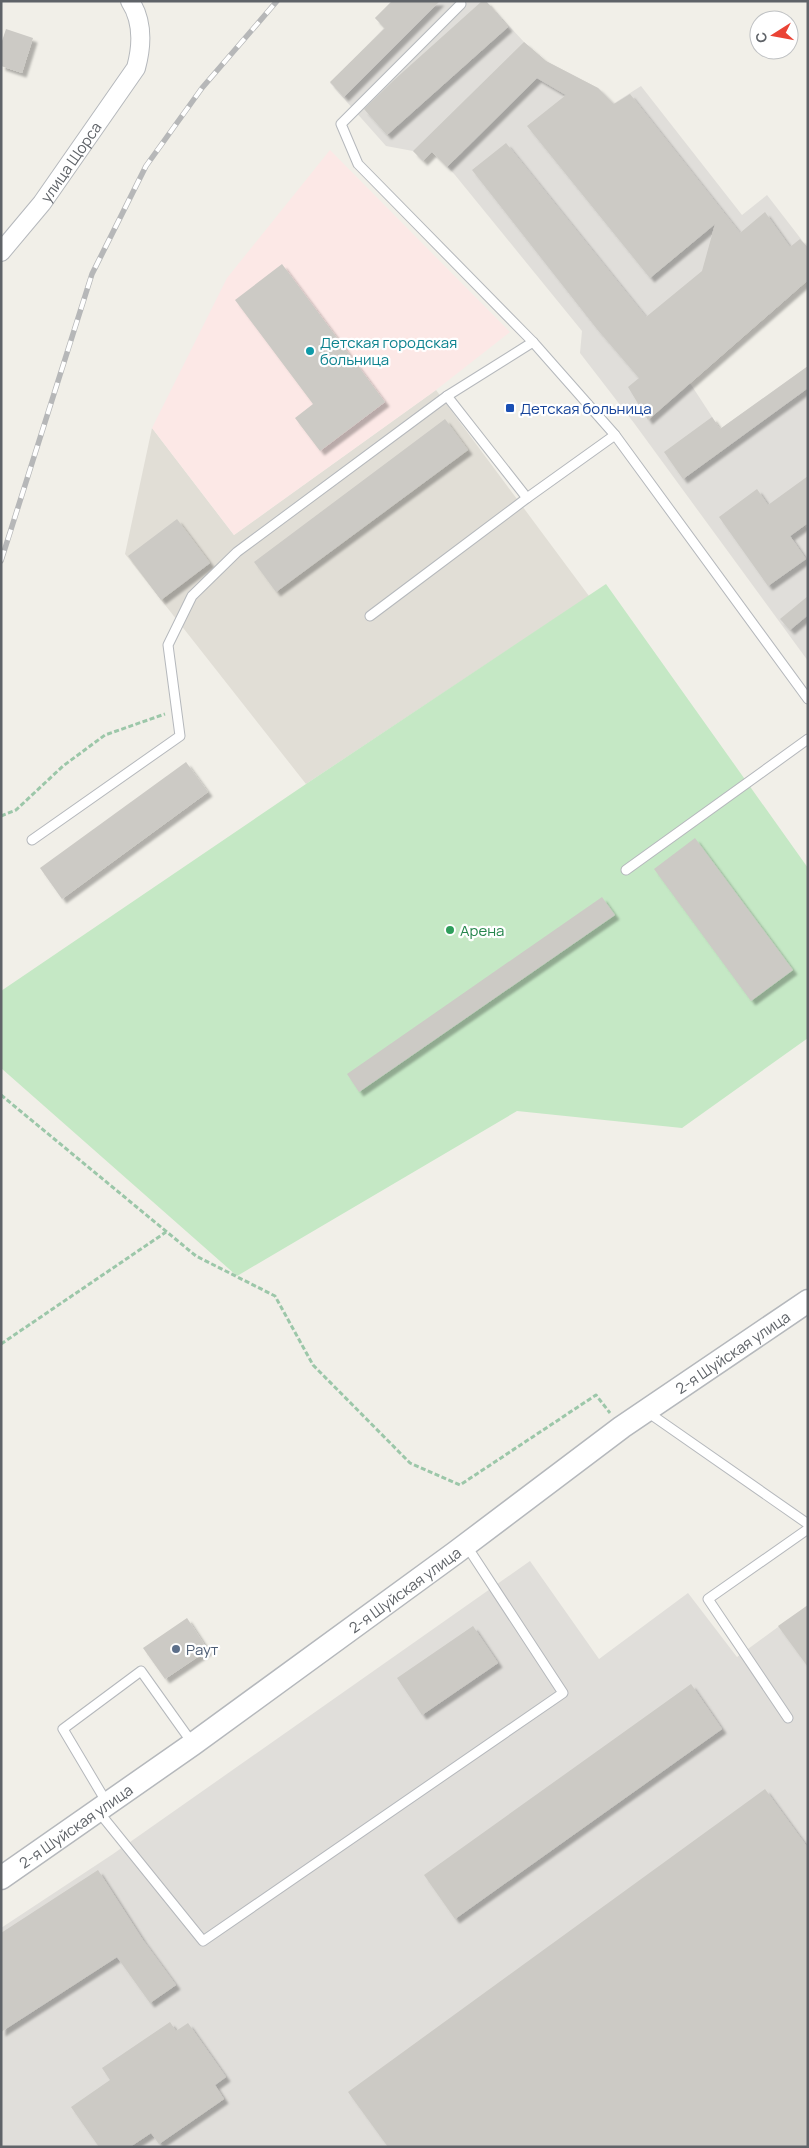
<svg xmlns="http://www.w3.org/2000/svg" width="809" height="2148" font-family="Manrope,sans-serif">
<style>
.industrial{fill:#e0deda}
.education{fill:#e1ded6}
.medical{fill:#fce8e6}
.green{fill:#c5e8c5}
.building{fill:#cccac5;filter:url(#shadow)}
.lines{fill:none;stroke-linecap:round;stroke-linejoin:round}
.service-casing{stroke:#b5b8bc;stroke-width:11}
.minor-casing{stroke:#b5b8bc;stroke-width:20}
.tertiary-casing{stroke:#b5b8bc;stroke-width:25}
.path{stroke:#9cc7a9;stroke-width:3;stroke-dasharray:5 2.5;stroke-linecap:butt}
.service{stroke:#fff;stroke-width:9}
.minor{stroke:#fff;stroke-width:18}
.tertiary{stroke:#fff;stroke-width:22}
.rail-casing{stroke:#b6b7b8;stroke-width:5.5}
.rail{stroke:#fff;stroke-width:4;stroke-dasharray:11;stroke-linecap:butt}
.culture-dot{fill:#0f9aa8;stroke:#fff;stroke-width:2}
.transit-dot{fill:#1a4fb4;stroke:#fff;stroke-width:2}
.leisure-dot{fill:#2e9e5b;stroke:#fff;stroke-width:2}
.service-dot{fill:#5c6f8a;stroke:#fff;stroke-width:2}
.labels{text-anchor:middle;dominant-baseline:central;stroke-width:4.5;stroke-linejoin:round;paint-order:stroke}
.street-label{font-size:15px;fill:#5f6368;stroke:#fff}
.culture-label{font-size:15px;fill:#0d838f;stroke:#fff;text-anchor:start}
.transit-label{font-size:15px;fill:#164399;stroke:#fff;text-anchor:start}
.leisure-label{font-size:15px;fill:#27864d;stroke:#fff;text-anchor:start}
.service-label{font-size:15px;fill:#4e5e75;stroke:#fff;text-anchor:start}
</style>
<defs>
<filter id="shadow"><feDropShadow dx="4.5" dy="4.5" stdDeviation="1" flood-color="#0004"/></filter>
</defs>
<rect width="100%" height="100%" fill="#f1efe8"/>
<g class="industrial">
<path d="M392 1H486L524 42 546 61 598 88 613 104 641 86 742 215 767 195 808 248V280L690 383 720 429 808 366V523L805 526 808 530V661L634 423 580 353 582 331 455 175 433 152 423 161 413 151 386 146 330 83 384 28 375 18Z"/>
<path d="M530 1561 599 1659 688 1593 737 1657 808 1605V2147H1V1928L113 1854Z"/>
</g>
<path class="education" d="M436 390 589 596 306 784 125 554 152 428 234 535Z"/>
<path class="medical" d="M330 150 510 332 436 390 234 535 152 428 227 278Z"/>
<path class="green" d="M606 584 808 868V1038L682 1128 517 1111 237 1276 1 1068V991L306 784Z"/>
<g class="building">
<path d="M392 1H440L344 97 330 82 385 28 375 18Z"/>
<path d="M482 1H486L508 27 387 135 364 109 394 80Z"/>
<path d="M6 29 33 38 22 73 1 66V44Z"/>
<path d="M524 42 546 61 598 88 614 104 630 94 740 233 765 212 790 247 800 239 808 248V280L648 420 628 387 639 378 597 329 472 170 506 143 646 317 702 271 715 224 650 278 527 126 566 95 537 78 447 167 432 152 423 161 413 151Z"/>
<path d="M282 264 385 402 320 451 295 418 313 404 235 300Z"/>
<path d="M808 366V388L683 479 664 452 712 417 720 429Z"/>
<path d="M445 419 468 450 276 592 254 562Z"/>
<path d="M808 476V523L790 536 806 559 768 586 719 517 757 489 768 505Z"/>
<path d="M177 519 210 563 161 600 128 556Z"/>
<path d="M808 596V615L790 630 780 619Z"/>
<path d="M186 762 208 792 62 899 40 868Z"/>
<path d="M695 838 793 970 751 1001 654 869Z"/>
<path d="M602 897 615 915 359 1092 347 1074Z"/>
<path d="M808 1605V1667L778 1626Z"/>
<path d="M187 1618 208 1650 165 1679 143 1648Z"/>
<path d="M473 1626 498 1663 422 1715 397 1678Z"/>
<path d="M691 1684 722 1729 455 1919 424 1875Z"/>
<path d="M765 1789 808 1848V2147H388L348 2092Z"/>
<path d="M98 1870 143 1940 176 1985 150 2003 117 1957 1 2032V1933Z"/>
<path d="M170 2022 176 2031 188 2023 226 2077 215 2085 224 2099 159 2144 151 2133 130 2147H99L71 2107 110 2080 102 2068Z"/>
</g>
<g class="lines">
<defs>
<g id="service">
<path d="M461 4 341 124 358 164 533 342 615 435 808 699"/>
<path d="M447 396 527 498"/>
<path d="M370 616 527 498 615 435"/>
<path d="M32 840 180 736 168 645 192 596 237 552 447 396 533 342"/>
<path d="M626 870 808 739"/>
<path d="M646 1411 808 1524"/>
<path d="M788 1718 708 1599 808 1529"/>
<path d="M107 1803 63 1729 141 1671 193 1744"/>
<path d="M98 1811 203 1941 563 1693 466 1545"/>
</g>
<g id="minor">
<path id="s1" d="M1 252 42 203 136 68C142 46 143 21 130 1"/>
</g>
<g id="tertiary">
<path id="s2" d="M1 1878 193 1744 455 1553 622 1427 808 1301"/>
</g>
</defs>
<use href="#service" class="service-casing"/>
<use href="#minor" class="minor-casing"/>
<use href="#tertiary" class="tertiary-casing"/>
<g class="path">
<path d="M1 816 16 810 63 766 105 735 165 714"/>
<path d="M1 1095 196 1256 275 1296 313 1365 410 1463 460 1485 596 1395 610 1413"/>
<path d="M1 1344 166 1232"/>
</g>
<use href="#service" class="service"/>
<use href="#minor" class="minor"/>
<use href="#tertiary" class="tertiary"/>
<defs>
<path id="rail" d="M1 561 92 274 146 166 202 88 277 1"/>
</defs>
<use href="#rail" class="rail-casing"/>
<use href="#rail" class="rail"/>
</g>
<circle class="culture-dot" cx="310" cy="351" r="5"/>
<rect class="transit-dot" x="505" y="403" width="10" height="10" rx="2.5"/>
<circle class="leisure-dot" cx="450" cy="930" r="5"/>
<circle class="service-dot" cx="176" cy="1649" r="5"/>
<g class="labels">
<g class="street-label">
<text stroke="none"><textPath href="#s1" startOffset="114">улица Щорса</textPath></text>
<text stroke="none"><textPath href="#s2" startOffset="901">2-я Шуйская улица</textPath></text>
<text stroke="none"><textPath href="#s2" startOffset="496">2-я Шуйская улица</textPath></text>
<text stroke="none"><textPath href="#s2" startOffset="91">2-я Шуйская улица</textPath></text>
</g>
<g class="culture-label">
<text x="320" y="342">Детская городская<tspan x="320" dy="17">больница</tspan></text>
</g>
<g class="transit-label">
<text x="520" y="408">Детская больница</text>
</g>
<g class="leisure-label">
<text x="460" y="930">Арена</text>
</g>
<g class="service-label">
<text x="186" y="1649">Раут</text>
</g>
</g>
<rect width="809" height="2148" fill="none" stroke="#5f6368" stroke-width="5"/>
<g transform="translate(774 35) rotate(259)"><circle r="24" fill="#ffffff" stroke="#bfc1c3"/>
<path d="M0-4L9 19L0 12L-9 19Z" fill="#ea4335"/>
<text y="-8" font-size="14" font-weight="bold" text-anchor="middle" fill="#5f6368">С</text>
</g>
</svg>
